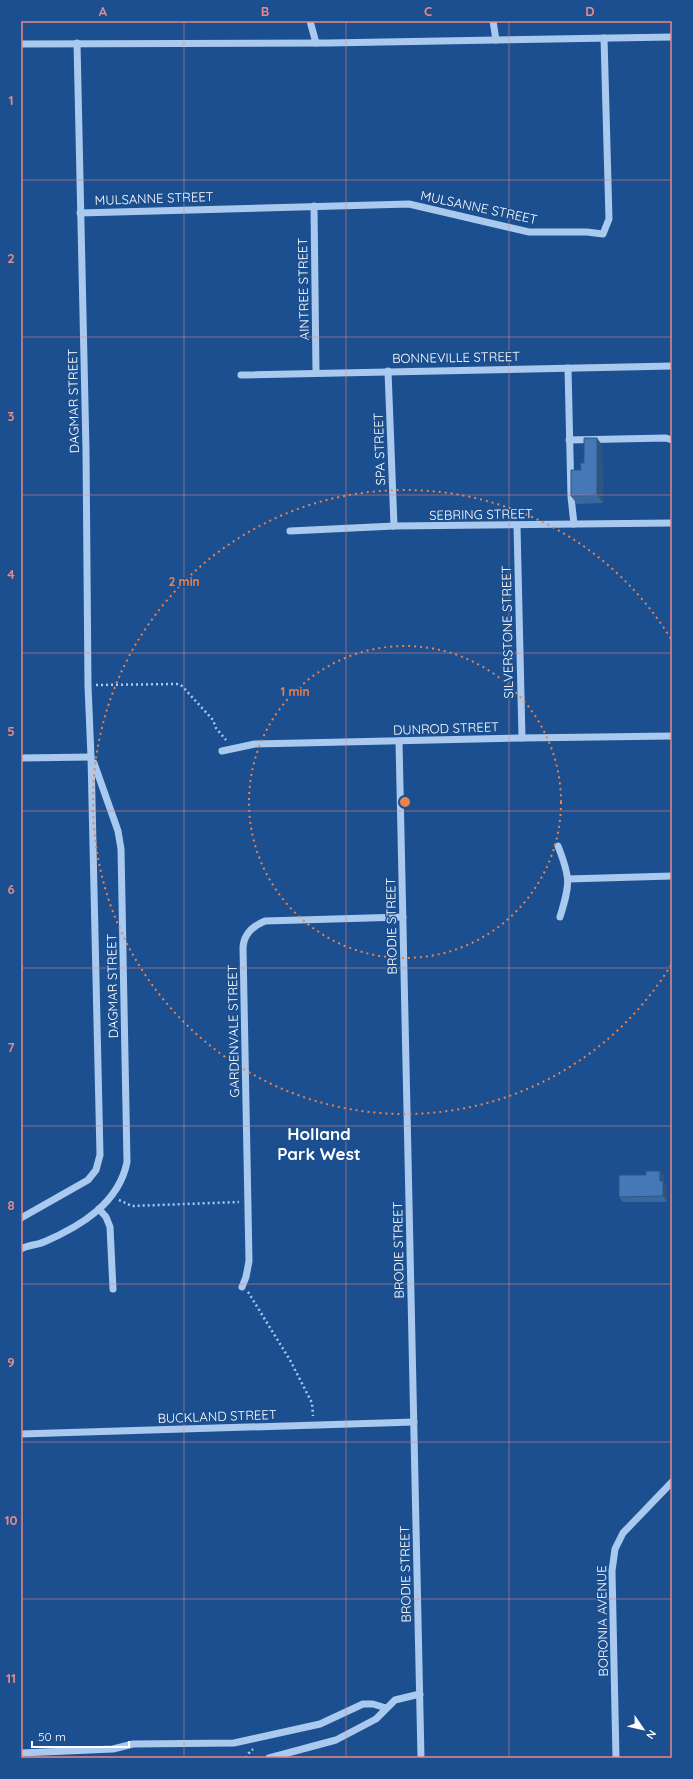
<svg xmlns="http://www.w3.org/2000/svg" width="693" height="1779" font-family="Quicksand,sans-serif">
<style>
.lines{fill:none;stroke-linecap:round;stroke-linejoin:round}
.path{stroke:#a9c9ee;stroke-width:2.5;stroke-dasharray:2 3;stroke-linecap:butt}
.minor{stroke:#a9c9ee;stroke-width:7}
.wall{fill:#3a679d}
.shaded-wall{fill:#305480}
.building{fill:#4478b7;stroke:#305480}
.grid{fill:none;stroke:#e88989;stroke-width:1;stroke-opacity:0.55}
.ring{fill:none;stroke:#ee8249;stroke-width:2;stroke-dasharray:2 4}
.labels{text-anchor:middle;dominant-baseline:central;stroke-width:3;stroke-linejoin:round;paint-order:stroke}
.street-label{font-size:13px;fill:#fff;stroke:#1b4f8f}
.district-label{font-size:17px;font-weight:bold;fill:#fff;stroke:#1b4f8f}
.centre{fill:#ee8249;stroke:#1b4f8f;stroke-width:2}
.ring-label{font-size:12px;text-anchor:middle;font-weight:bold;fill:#ee8249;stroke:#1b4f8f;stroke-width:3;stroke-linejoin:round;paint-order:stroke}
.neatline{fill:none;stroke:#e88989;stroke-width:1.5}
.grid-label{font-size:13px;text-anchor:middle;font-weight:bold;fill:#e88989}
</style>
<rect width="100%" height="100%" fill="#1b4f8f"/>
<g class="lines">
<g class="path">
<path d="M96 685 177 684 182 686 213 720 216 728 226 740"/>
<path d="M119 1200 132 1206 239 1202"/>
<path d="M248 1292 290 1360 312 1403 313 1416"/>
<path d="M246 1758 249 1753 253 1749"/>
</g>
<g class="minor">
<path d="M310 21 316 43"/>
<path d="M493 21 496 40"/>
<path d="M21 44 328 43 672 37"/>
<path d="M314 206 316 372"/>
<path d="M80 213 409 204 529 232H587L603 234 609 219 604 38"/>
<path d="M568 368 571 497 574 524"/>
<path d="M388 371 394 526"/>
<path d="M241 375 672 366"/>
<path d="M569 440 666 438 672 440"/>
<path d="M517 526 522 738"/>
<path d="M290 531 394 526 672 523"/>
<path d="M399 741 421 1758"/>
<path d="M222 751 255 744 522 738 672 736"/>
<path d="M21 758 91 757"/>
<path d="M558 846C571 879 570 884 560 917"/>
<path d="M568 879 672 876"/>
<path d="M99 1209 106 1217 110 1227 113 1289"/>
<path d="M21 1218 88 1180 96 1170 100 1155 91 757 88 686 86 450 77 43"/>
<path d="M21 1249C28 1245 37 1245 44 1242 81 1226 119 1203 127 1162L121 849 118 831 94 763"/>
<path d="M242 1287 246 1277 249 1261 243 947C244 934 253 926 265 921L403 917"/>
<path d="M21 1434 414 1422"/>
<path d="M21 1753 113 1749 133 1744 234 1743 320 1724 363 1704H373L386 1708"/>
<path d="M269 1758 336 1740 376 1719 395 1700 420 1694"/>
<path d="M616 1758 612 1571 615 1549 623 1533 672 1482"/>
</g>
</g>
<g class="wall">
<path d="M602 445 603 503 577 504 571 496 581 470 584 463Z"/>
<path d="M660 1171 664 1176V1183L667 1186V1202H623L619 1197 646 1175Z"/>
</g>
<g class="shaded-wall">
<path d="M597 438 602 445 603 503 597 495Z"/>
<path d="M660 1171 664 1176V1183L667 1186V1202L663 1196 660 1181Z"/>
</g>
<g class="building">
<path d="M584 438H597V495L571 496V470H581L580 463H584Z"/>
<path d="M646 1171H660V1181H663V1196L619 1197V1175H646Z"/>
</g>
<path class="grid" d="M184 21V1758M346 21V1758M509 21V1758M21 180H672M21 337H672M21 495H672M21 653H672M21 811H672M21 968H672M21 1126H672M21 1284H672M21 1442H672M21 1599H672"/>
<g class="ring">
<circle cx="405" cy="802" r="156"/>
<path d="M671 965A312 312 0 1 1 671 639"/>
</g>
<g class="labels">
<g class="street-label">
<text transform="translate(154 198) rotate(-2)">MULSANNE STREET</text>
<text transform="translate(479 207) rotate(12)">MULSANNE STREET</text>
<text transform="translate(303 289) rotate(-91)">AINTREE STREET</text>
<text transform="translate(456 357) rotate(-1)">BONNEVILLE STREET</text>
<text transform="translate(73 401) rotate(-91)">DAGMAR STREET</text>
<text transform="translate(379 449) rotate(-92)">SPA STREET</text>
<text transform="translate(481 514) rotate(-1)">SEBRING STREET</text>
<text transform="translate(507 632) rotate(-91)">SILVERSTONE STREET</text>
<text transform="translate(446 728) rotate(-2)">DUNROD STREET</text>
<text transform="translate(391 926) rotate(-91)">BRODIE STREET</text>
<text transform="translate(112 986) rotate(-91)">DAGMAR STREET</text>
<text transform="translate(233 1031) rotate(-91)">GARDENVALE STREET</text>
<text transform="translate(398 1250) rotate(-91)">BRODIE STREET</text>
<text transform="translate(217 1416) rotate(-2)">BUCKLAND STREET</text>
<text transform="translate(405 1574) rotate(-91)">BRODIE STREET</text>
<text transform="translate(602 1621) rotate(-91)">BORONIA AVENUE</text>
</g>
<g class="district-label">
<text x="319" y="1133">Holland<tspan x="319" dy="20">Park West</tspan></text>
</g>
</g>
<circle cx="405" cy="802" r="6" class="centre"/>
<g class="ring-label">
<text x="184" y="586">2 min</text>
<text x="295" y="696">1 min</text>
</g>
<rect width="693" height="1779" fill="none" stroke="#1b4f8f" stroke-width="44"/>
<g transform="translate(643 1729) rotate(124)" stroke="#1b4f8f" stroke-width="3" paint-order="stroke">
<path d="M0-3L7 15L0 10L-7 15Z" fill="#ffffff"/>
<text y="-6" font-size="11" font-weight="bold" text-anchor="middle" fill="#ffffff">N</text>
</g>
<path d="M32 1741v6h97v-6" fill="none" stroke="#ffffff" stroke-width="2"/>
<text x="38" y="1741" font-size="12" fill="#ffffff" stroke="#1b4f8f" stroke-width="3" paint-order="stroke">50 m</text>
<rect x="22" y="22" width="649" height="1735" class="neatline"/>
<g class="grid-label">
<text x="103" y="16">A</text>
<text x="265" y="16">B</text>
<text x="428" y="16">C</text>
<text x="590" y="16">D</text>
<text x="11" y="105">1</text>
<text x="11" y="263">2</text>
<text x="11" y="421">3</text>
<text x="11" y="579">4</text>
<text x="11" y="736">5</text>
<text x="11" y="894">6</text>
<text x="11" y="1052">7</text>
<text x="11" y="1210">8</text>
<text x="11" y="1367">9</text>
<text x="11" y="1525">10</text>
<text x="11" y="1683">11</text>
</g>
</svg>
